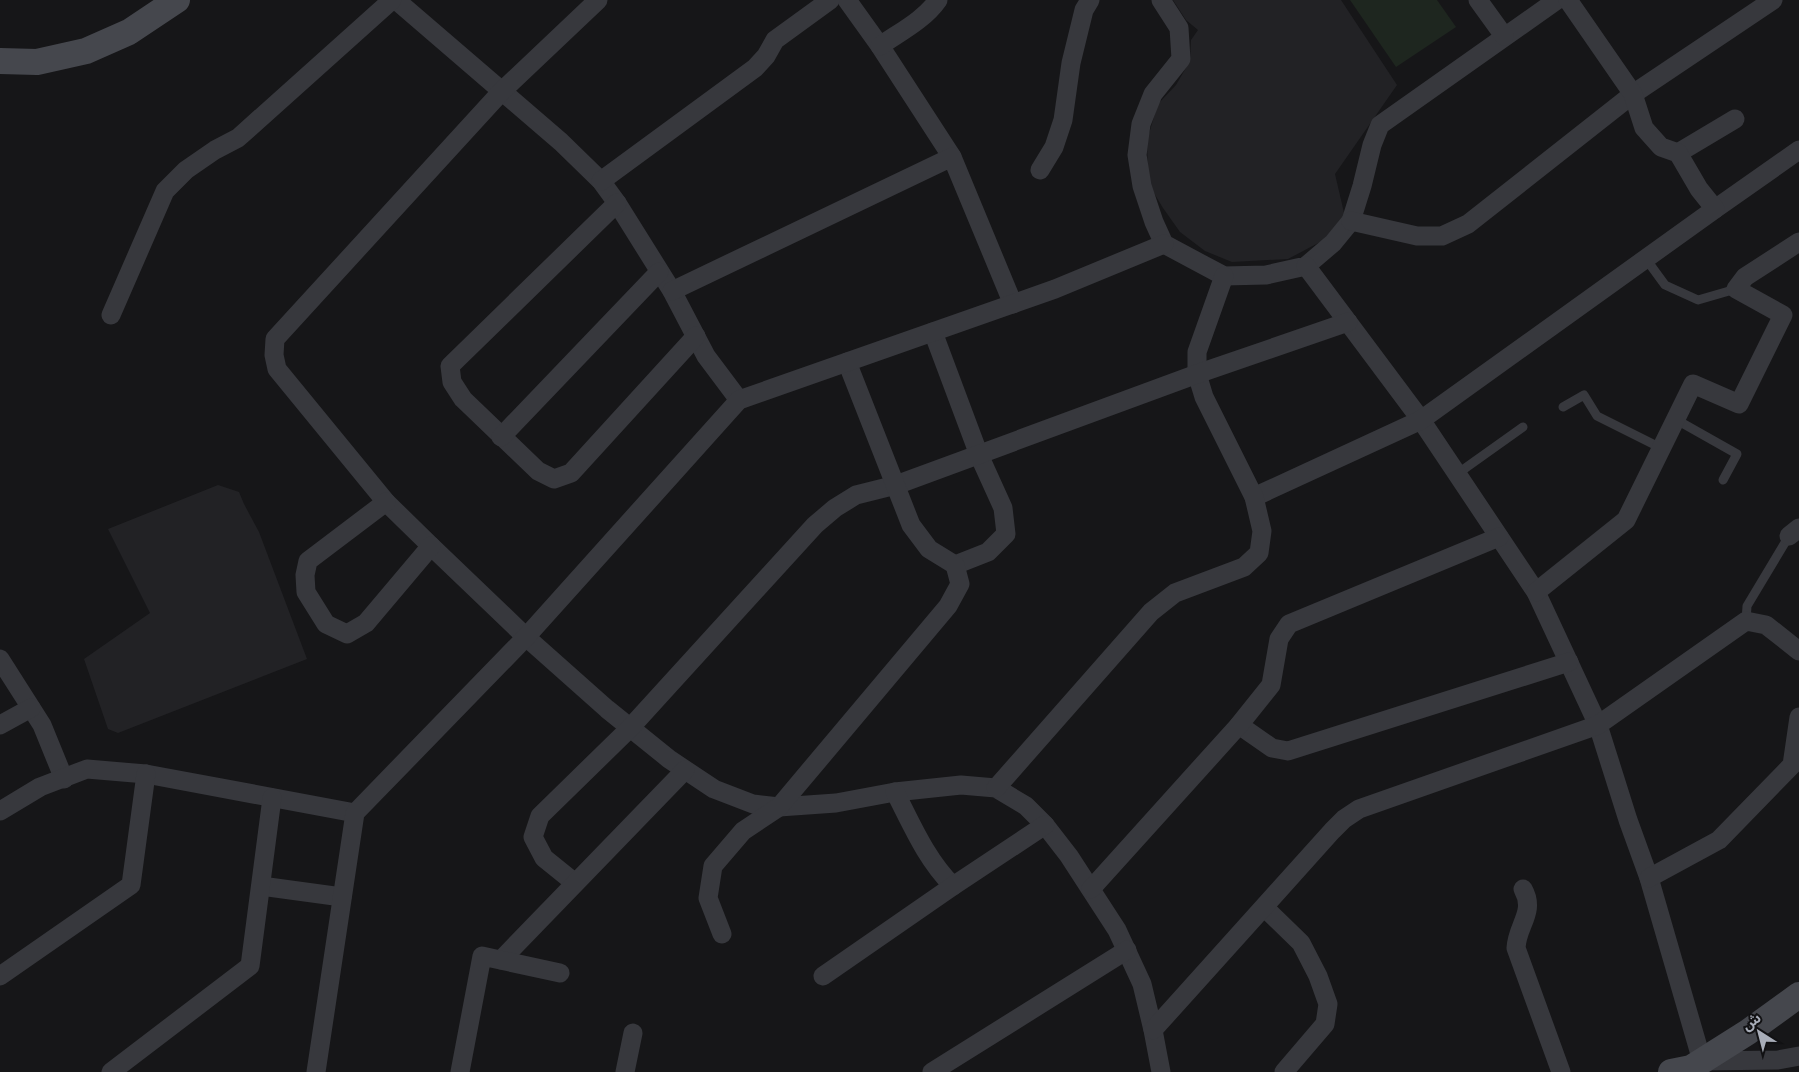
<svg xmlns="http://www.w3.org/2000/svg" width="1799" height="1072" font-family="'Work Sans','Noto Sans Arabic',sans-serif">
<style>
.built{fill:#222225}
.pitch{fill:#1e261f}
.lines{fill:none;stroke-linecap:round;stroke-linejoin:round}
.lane{stroke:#37383d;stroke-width:9}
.street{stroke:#37383d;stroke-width:19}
.secondary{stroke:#45474d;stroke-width:26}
</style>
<rect width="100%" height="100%" fill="#161618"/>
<g class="built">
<path d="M1173 0H1341L1397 85 1335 174 1345 217 1322 241 1288 259 1232 262 1205 251 1180 232 1163 208 1148 183 1147 140 1158 104 1176 85 1190 61 1191 40 1198 30 1186 20Z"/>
<path d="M218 485 239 492 244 504 259 532 307 659 118 733 108 729 84 659 150 613 108 529Z"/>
</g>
<path class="pitch" d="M1350 0H1437L1456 27 1396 67Z"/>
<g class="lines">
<g class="lane">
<path d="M1646 259 1665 285 1698 300 1736 289"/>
<path d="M1563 407 1584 395 1597 416 1661 448"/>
<path d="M1675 419 1737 454 1723 480"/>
<path d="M1457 474 1523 427"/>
<path d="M1746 621 1747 606 1789 536"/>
</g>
<g class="street">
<path d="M396 0 561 142 601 181 617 203 672 291 706 356 739 400"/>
<path d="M598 0 502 91 275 339 274 355 277 369 386 502 431 546 526 637 607 709 669 759 714 789 753 804 779 807 836 803 895 792 961 785 996 788 1026 806 1045 825 1069 856 1117 930 1142 984 1153 1030 1161 1072"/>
<path d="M847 0 880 46 952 157"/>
<path d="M1161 0 1179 28 1181 59 1153 94 1141 124 1137 155 1142 186 1154 222 1164 244 1224 276 1266 275 1306 266 1333 243 1351 221 1362 186 1372 145 1380 125 1557 0"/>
<path d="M1478 0 1504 36"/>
<path d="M880 46C900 32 924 20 938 0"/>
<path d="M1678 153 1735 119"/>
<path d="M1040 170 1054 147 1063 120 1071 63 1084 10 1090 0"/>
<path d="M601 181 755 68 766 56 775 40 830 0"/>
<path d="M617 203 450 366 452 382 463 399 538 471 554 479 571 473 696 336"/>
<path d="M1715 209 1799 150"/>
<path d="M1351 221 1417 236H1442L1468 224 1633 94 1773 0"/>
<path d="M1306 266 1421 420 1536 592 1598 725 1628 820 1649 878 1702 1061 1778 1060 1799 1056"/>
<path d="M672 291 952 157 1013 304"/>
<path d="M111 315 165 191 186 170 215 150 238 138 392 0"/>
<path d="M933 332 979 455 1003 508 1006 534 988 552 955 565"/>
<path d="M501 437 659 272"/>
<path d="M1254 497 1421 420 1715 209 1699 189 1678 153 1661 147 1644 128 1633 94 1568 0"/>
<path d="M386 502 308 561 305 575 306 592 326 624 347 634 366 623 431 546"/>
<path d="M1789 536 1799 528"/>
<path d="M1536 592 1626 520 1693 384 1739 404 1783 315 1736 289 1745 277 1799 242"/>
<path d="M0 659 42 725 64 779"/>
<path d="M0 725 31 708"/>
<path d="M1239 725 1272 748 1288 751 1569 662"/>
<path d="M996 788 1151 612 1175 593 1244 567 1259 553 1262 531 1254 497 1204 397 1197 374V352L1224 276"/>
<path d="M895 792C912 825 926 859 953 886"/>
<path d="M0 811 40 787 87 769 146 774 355 813"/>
<path d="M1649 878 1719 840 1792 765 1799 717"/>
<path d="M575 883 544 858 533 837 540 816 630 728 815 525 835 508 856 495 896 485 1197 374 1348 322"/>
<path d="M261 886 342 897"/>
<path d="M1091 889 1239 725 1271 685 1279 639 1289 624 1499 537"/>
<path d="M1523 889C1536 912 1517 925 1516 948L1561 1072"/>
<path d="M1265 908 1301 943 1318 976 1328 1004 1325 1024 1284 1072"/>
<path d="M722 934 708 898 713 866 743 831 779 807 948 606 960 584 955 565 929 549 911 525 847 362"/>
<path d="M501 960 685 770"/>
<path d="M0 976 131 885 146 774"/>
<path d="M823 976 953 886 1045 825"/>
<path d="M1153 1030 1332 831 1344 819 1359 809 1598 725 1746 621 1766 625 1799 651"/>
<path d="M111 1072 250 966 272 798"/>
<path d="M316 1072 355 813 526 637 739 400 1055 289 1164 244"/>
<path d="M460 1072 482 956 560 973"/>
<path d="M625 1072 633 1033"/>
<path d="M932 1072 1127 950"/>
</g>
<g class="secondary">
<path d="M0 61 37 62 86 51 129 32 177 0"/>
<path d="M1671 1072 1691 1068 1748 1032 1799 995"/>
</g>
</g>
<g transform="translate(1759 1032) rotate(324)" stroke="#111113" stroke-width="4" paint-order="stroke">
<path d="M0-4L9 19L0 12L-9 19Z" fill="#a8adb8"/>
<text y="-8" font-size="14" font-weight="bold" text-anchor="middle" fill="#a8adb8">ش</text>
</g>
</svg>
